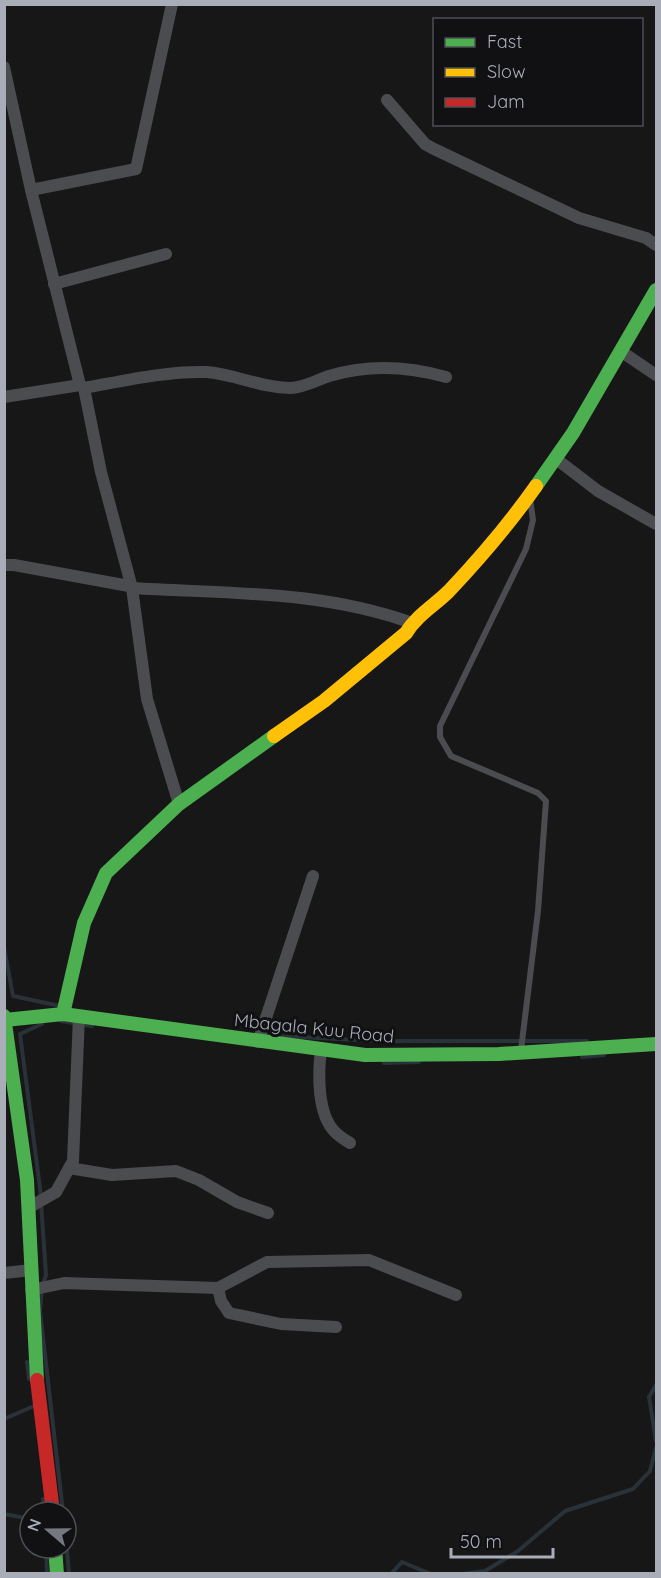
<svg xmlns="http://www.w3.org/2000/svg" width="661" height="1578" font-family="Quicksand,sans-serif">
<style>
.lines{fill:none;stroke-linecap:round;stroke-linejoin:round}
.stream{stroke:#2a3239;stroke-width:4}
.lane{stroke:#4b4c50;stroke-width:6}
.street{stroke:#4b4c50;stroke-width:12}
.fast{stroke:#4caf50;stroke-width:14}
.slow{stroke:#ffc107;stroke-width:14}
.jam{stroke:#c62828;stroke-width:14}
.labels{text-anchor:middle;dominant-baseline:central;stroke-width:6;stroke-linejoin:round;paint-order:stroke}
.street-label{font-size:18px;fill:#a8adb8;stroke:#111113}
</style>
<rect width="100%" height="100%" fill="#171717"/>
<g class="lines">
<g class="stream">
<path d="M4 947 13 996 60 1006"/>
<path d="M61 1021 92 1026"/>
<path d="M42 1024 20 1034 40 1188 46 1275 42 1287 40 1311 63 1512"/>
<path d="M283 1036 375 1041H587"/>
<path d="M582 1057 604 1055"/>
<path d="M384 1063 419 1062"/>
<path d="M27 1362 29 1379"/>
<path d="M656 1385 649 1397 656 1441"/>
<path d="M4 1419 34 1406"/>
<path d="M43 1499 44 1512"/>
<path d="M38 1512 44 1511"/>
<path d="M4 1514 25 1518 30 1516"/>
<path d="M66 1538 69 1574"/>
<path d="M46 1548 47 1574"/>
<path d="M391 1574 402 1562 431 1574"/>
<path d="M462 1574 485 1571 518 1551 565 1511 633 1489 650 1471 656 1448"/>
</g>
<path class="lane" d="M521 1050 538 911 546 801 538 793 451 756 440 737V726L526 549 533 520 530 498"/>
<g class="street">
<path d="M4 67 31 190 80 385 84 388 101 472 132 588 147 699 179 804"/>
<path d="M387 100 425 144 432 148 579 218 646 238 656 245"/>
<path d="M31 190 136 169 172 4"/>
<path d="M54 284 166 254"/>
<path d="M622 352 656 375"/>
<path d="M84 388C123 381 165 371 206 372 235 374 261 388 290 388 304 388 317 380 329 376 369 364 407 366 446 377"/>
<path d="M4 397 80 385"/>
<path d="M555 458 598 491 656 524"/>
<path d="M4 565H14L129 586"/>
<path d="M132 588C229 594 320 590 412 623"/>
<path d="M258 1042 313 876"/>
<path d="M321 1050C318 1073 317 1114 335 1132 339 1136 345 1140 350 1143"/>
<path d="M69 1168 112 1175 176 1171 199 1180 237 1202 268 1213"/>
<path d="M28 1208 56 1192 73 1161 79 1016"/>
<path d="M4 1273 32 1270"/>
<path d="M218 1288 221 1301 229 1313 281 1324 336 1327"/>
<path d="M31 1290 64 1283 218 1288 267 1262 369 1260 456 1295"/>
</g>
<g class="fast">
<path d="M536 486 573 433 656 290"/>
<path d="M63 1014 84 923 106 873 179 804 274 736"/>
<path d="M4 1016 27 1180 37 1380"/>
<path d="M5 1020 63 1014 365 1055 499 1054 656 1044"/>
<path d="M55 1548 57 1574"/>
</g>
<path class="slow" d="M274 736 324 701 406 633C417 615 435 605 449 591 481 557 510 523 536 486"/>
<path class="jam" d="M37 1380 53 1512"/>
</g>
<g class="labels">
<g class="street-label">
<text transform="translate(314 1028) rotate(6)">Mbagala Kuu Road</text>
</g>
</g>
<rect width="661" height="1578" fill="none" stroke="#a8adb8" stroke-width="12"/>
<rect x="433" y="18" width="210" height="108" fill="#111113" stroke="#4d4f55" stroke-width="1.5"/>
<rect x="445" y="38" width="30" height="9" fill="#4caf50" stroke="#4d4f55" stroke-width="1.5"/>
<text x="487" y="48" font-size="18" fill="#a8adb8">Fast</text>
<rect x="445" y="68" width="30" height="9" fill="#ffc107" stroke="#4d4f55" stroke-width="1.5"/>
<text x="487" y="78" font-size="18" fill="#a8adb8">Slow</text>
<rect x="445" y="98" width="30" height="9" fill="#c62828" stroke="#4d4f55" stroke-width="1.5"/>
<text x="487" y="108" font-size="18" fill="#a8adb8">Jam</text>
<g transform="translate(48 1530) rotate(290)"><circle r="28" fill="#111113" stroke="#4d4f55" stroke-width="1.5"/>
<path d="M0-4.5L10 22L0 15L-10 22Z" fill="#757880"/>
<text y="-9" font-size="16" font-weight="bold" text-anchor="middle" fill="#a8adb8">N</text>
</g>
<path d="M451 1548v9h102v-9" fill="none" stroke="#a8adb8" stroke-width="3"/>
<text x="460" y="1548" font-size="18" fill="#a8adb8" stroke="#111113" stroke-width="4.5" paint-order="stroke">50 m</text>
</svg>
